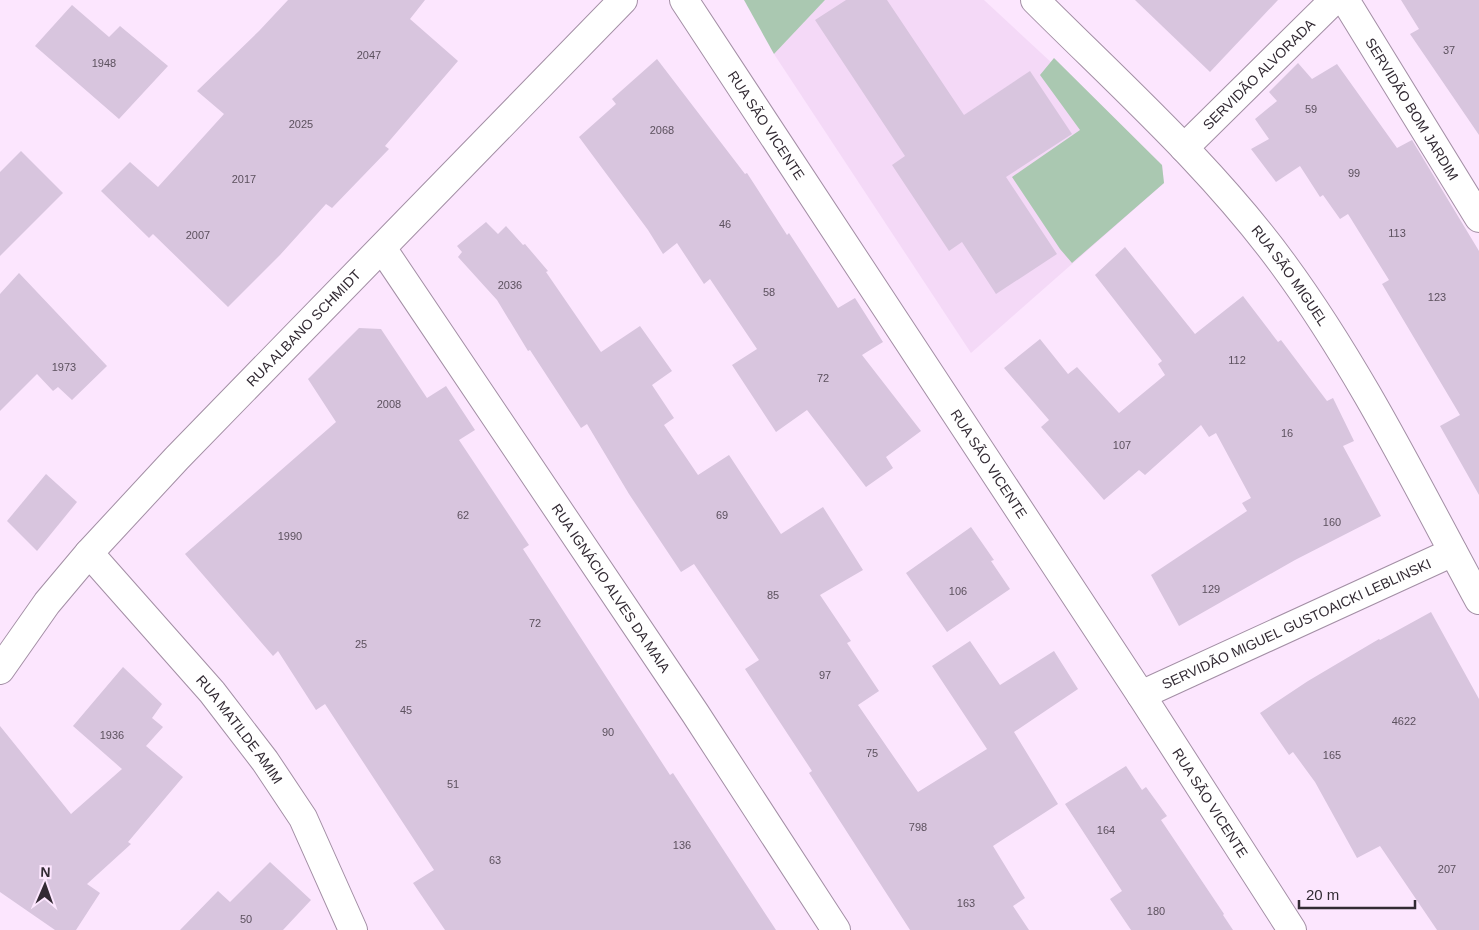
<svg xmlns="http://www.w3.org/2000/svg" width="1479" height="930" font-family="Helvetica,sans-serif">
<style>
.built{fill:#f4d9f7}
.green{fill:#aac8b1}
.building{fill:#d8c5de}
.lines{fill:none;stroke-linecap:round;stroke-linejoin:round}
.minor-casing{stroke:#a38fa5;stroke-width:30}
.major-casing{stroke:#a38fa5;stroke-width:30}
.minor{stroke:#fff;stroke-width:28}
.major{stroke:#fff;stroke-width:28}
.labels{text-anchor:middle;dominant-baseline:central;stroke-width:4;stroke-linejoin:round;paint-order:stroke}
.number-label{font-size:11px;fill:#5c515e}
.street-label{font-size:14px;fill:#322a33;stroke:#fce6fe}
</style>
<rect width="100%" height="100%" fill="#fce6fe"/>
<path class="built" d="M825 0H984L1162 165 1164 183 971 353 774 54Z"/>
<g class="green">
<path d="M744 0H825L774 54Z"/>
<path d="M1054 58 1162 165 1164 183 1072 263 1060 249 1012 177 1080 130 1040 75Z"/>
</g>
<g class="building">
<path d="M288 0H425L410 19 458 61 385 146 389 149 332 208 326 204 280 255 228 307 153 234 149 238 101 191 130 162 158 187 224 114 197 91 259 31Z"/>
<path d="M846 0H887L964 115 1030 71 1072 134 1006 177 1057 254 996 294 962 242 949 251 892 165 905 156 815 20Z"/>
<path d="M1135 0H1278L1210 72Z"/>
<path d="M1401 0H1479V135L1410 34 1419 29Z"/>
<path d="M72 5 109 37 120 26 168 66 119 119 35 46Z"/>
<path d="M657 59 745 174 747 173 787 235 789 233 838 308 855 298 883 342 862 355 921 431 886 457 893 468 866 487 807 410 776 432 732 365 757 349 710 279 704 284 677 243 663 254 648 230 579 137 616 104 612 99Z"/>
<path d="M1298 63 1312 79 1337 64 1397 148 1412 140 1479 251V495L1440 426 1460 415 1382 284 1389 280 1348 214 1340 219 1323 195 1320 197 1300 166 1276 182 1251 149 1269 139 1255 119 1277 101 1269 92Z"/>
<path d="M21 151 63 193 0 256V172Z"/>
<path d="M486 222 498 234 506 226 523 245 525 244 548 271 546 272 601 352 640 326 672 371 652 385 674 418 664 425 698 475 729 455 781 534 823 507 863 570 820 595 851 641 847 643 879 691 858 705 918 792 987 749 932 666 970 641 1000 685 1054 651 1078 689 1014 732 1058 804 993 846 1025 898 1013 906 1029 930H910L809 773 812 771 745 669 759 660 694 564 681 572 629 494 587 424 581 428 530 350 528 351 497 300 458 257 462 252 457 246Z"/>
<path d="M1125 247 1195 334 1243 296 1278 342 1281 340 1327 401 1333 398 1354 441 1343 446 1381 516 1295 560 1179 626 1151 575 1247 511 1242 503 1251 498 1216 433 1209 437 1201 425 1145 475 1139 470 1104 500 1041 427 1049 420 1004 368 1040 339 1068 374 1077 367 1119 413 1165 375 1158 364 1162 361 1095 275Z"/>
<path d="M19 273 107 366 72 400 58 387 53 391 37 374 0 411V294Z"/>
<path d="M359 328 381 329 427 398 446 386 475 430 459 440 529 545 523 549 670 775 673 773 776 930H445L413 883 434 870 325 704 316 710 278 651 273 656 185 554 336 422 308 379Z"/>
<path d="M46 474 77 502 37 551 7 521Z"/>
<path d="M971 527 994 560 991 561 1010 589 947 632 906 573Z"/>
<path d="M1431 612 1479 699V930H1437L1380 846 1357 858 1315 782 1293 752 1289 755 1260 713 1308 681 1379 639 1380 640Z"/>
<path d="M123 667 162 704 152 718 163 727 146 746 183 777 128 842 131 844 87 884 100 893 76 930H55L0 892V726L71 814 122 769 73 726Z"/>
<path d="M1126 766 1142 790 1146 787 1167 816 1161 820 1224 914 1223 915 1233 930H1131L1110 899 1122 891 1065 804Z"/>
<path d="M270 862 311 900 283 930H180L218 891 230 902Z"/>
</g>
<g class="lines">
<defs>
<g id="minor">
<path id="s1" d="M684 0 1141 695 1292 930"/>
<path id="s2" d="M1035 0C1120 85 1212 167 1283 264 1360 369 1417 486 1479 600"/>
<path id="s3" d="M1345 0 1479 218"/>
<path id="s4" d="M1184 148 1334 0"/>
<path id="s5" d="M382 248 695 713 836 930"/>
<path id="s6" d="M89 553 212 692 265 761 303 818 353 930"/>
<path id="s7" d="M1141 695 1453 552"/>
</g>
<g id="major">
<path id="s8" d="M0 670 47 603 89 553 177 458 623 0"/>
</g>
</defs>
<use href="#minor" class="minor-casing"/>
<use href="#major" class="major-casing"/>
<use href="#minor" class="minor"/>
<use href="#major" class="major"/>
</g>
<g class="labels">
<g class="number-label">
<text x="1449" y="50">37</text>
<text x="369" y="55">2047</text>
<text x="104" y="63">1948</text>
<text x="1311" y="109">59</text>
<text x="301" y="124">2025</text>
<text x="662" y="130">2068</text>
<text x="1354" y="173">99</text>
<text x="244" y="179">2017</text>
<text x="725" y="224">46</text>
<text x="1397" y="233">113</text>
<text x="198" y="235">2007</text>
<text x="510" y="285">2036</text>
<text x="769" y="292">58</text>
<text x="1437" y="297">123</text>
<text x="1237" y="360">112</text>
<text x="64" y="367">1973</text>
<text x="823" y="378">72</text>
<text x="389" y="404">2008</text>
<text x="1287" y="433">16</text>
<text x="1122" y="445">107</text>
<text x="463" y="515">62</text>
<text x="722" y="515">69</text>
<text x="1332" y="522">160</text>
<text x="290" y="536">1990</text>
<text x="1211" y="589">129</text>
<text x="958" y="591">106</text>
<text x="773" y="595">85</text>
<text x="535" y="623">72</text>
<text x="361" y="644">25</text>
<text x="825" y="675">97</text>
<text x="406" y="710">45</text>
<text x="1404" y="721">4622</text>
<text x="608" y="732">90</text>
<text x="112" y="735">1936</text>
<text x="872" y="753">75</text>
<text x="1332" y="755">165</text>
<text x="453" y="784">51</text>
<text x="918" y="827">798</text>
<text x="1106" y="830">164</text>
<text x="682" y="845">136</text>
<text x="495" y="860">63</text>
<text x="1447" y="869">207</text>
<text x="966" y="903">163</text>
<text x="1156" y="911">180</text>
<text x="246" y="919">50</text>
</g>
<g class="street-label">
<text stroke="none"><textPath href="#s4" startOffset="105">SERVIDÃO ALVORADA</textPath></text>
<text stroke="none"><textPath href="#s3" startOffset="128">SERVIDÃO BOM JARDIM</textPath></text>
<text stroke="none"><textPath href="#s1" startOffset="150">RUA SÃO VICENTE</textPath></text>
<text stroke="none"><textPath href="#s2" startOffset="376">RUA SÃO MIGUEL</textPath></text>
<text stroke="none"><textPath href="#s8" startOffset="458">RUA ALBANO SCHMIDT</textPath></text>
<text stroke="none"><textPath href="#s1" startOffset="555">RUA SÃO VICENTE</textPath></text>
<text stroke="none"><textPath href="#s5" startOffset="410">RUA IGNÁCIO ALVES DA MAIA</textPath></text>
<text stroke="none"><textPath href="#s7" startOffset="171">SERVIDÃO MIGUEL GUSTOAICKI LEBLINSKI</textPath></text>
<text stroke="none"><textPath href="#s6" startOffset="232">RUA MATILDE AMIM</textPath></text>
<text stroke="none"><textPath href="#s1" startOffset="960">RUA SÃO VICENTE</textPath></text>
</g>
</g>
<g transform="translate(45 885) rotate(2)" stroke="#fce6fe" stroke-width="4" paint-order="stroke">
<path d="M0-4L9 19L0 12L-9 19Z" fill="#322a33"/>
<text y="-8" font-size="14" font-weight="bold" text-anchor="middle" fill="#322a33">N</text>
</g>
<path d="M1299 900v8h116v-8" fill="none" stroke="#322a33" stroke-width="2.5"/>
<text x="1306" y="900" font-size="15" fill="#322a33" stroke="#fce6fe" stroke-width="4" paint-order="stroke">20 m</text>
</svg>
